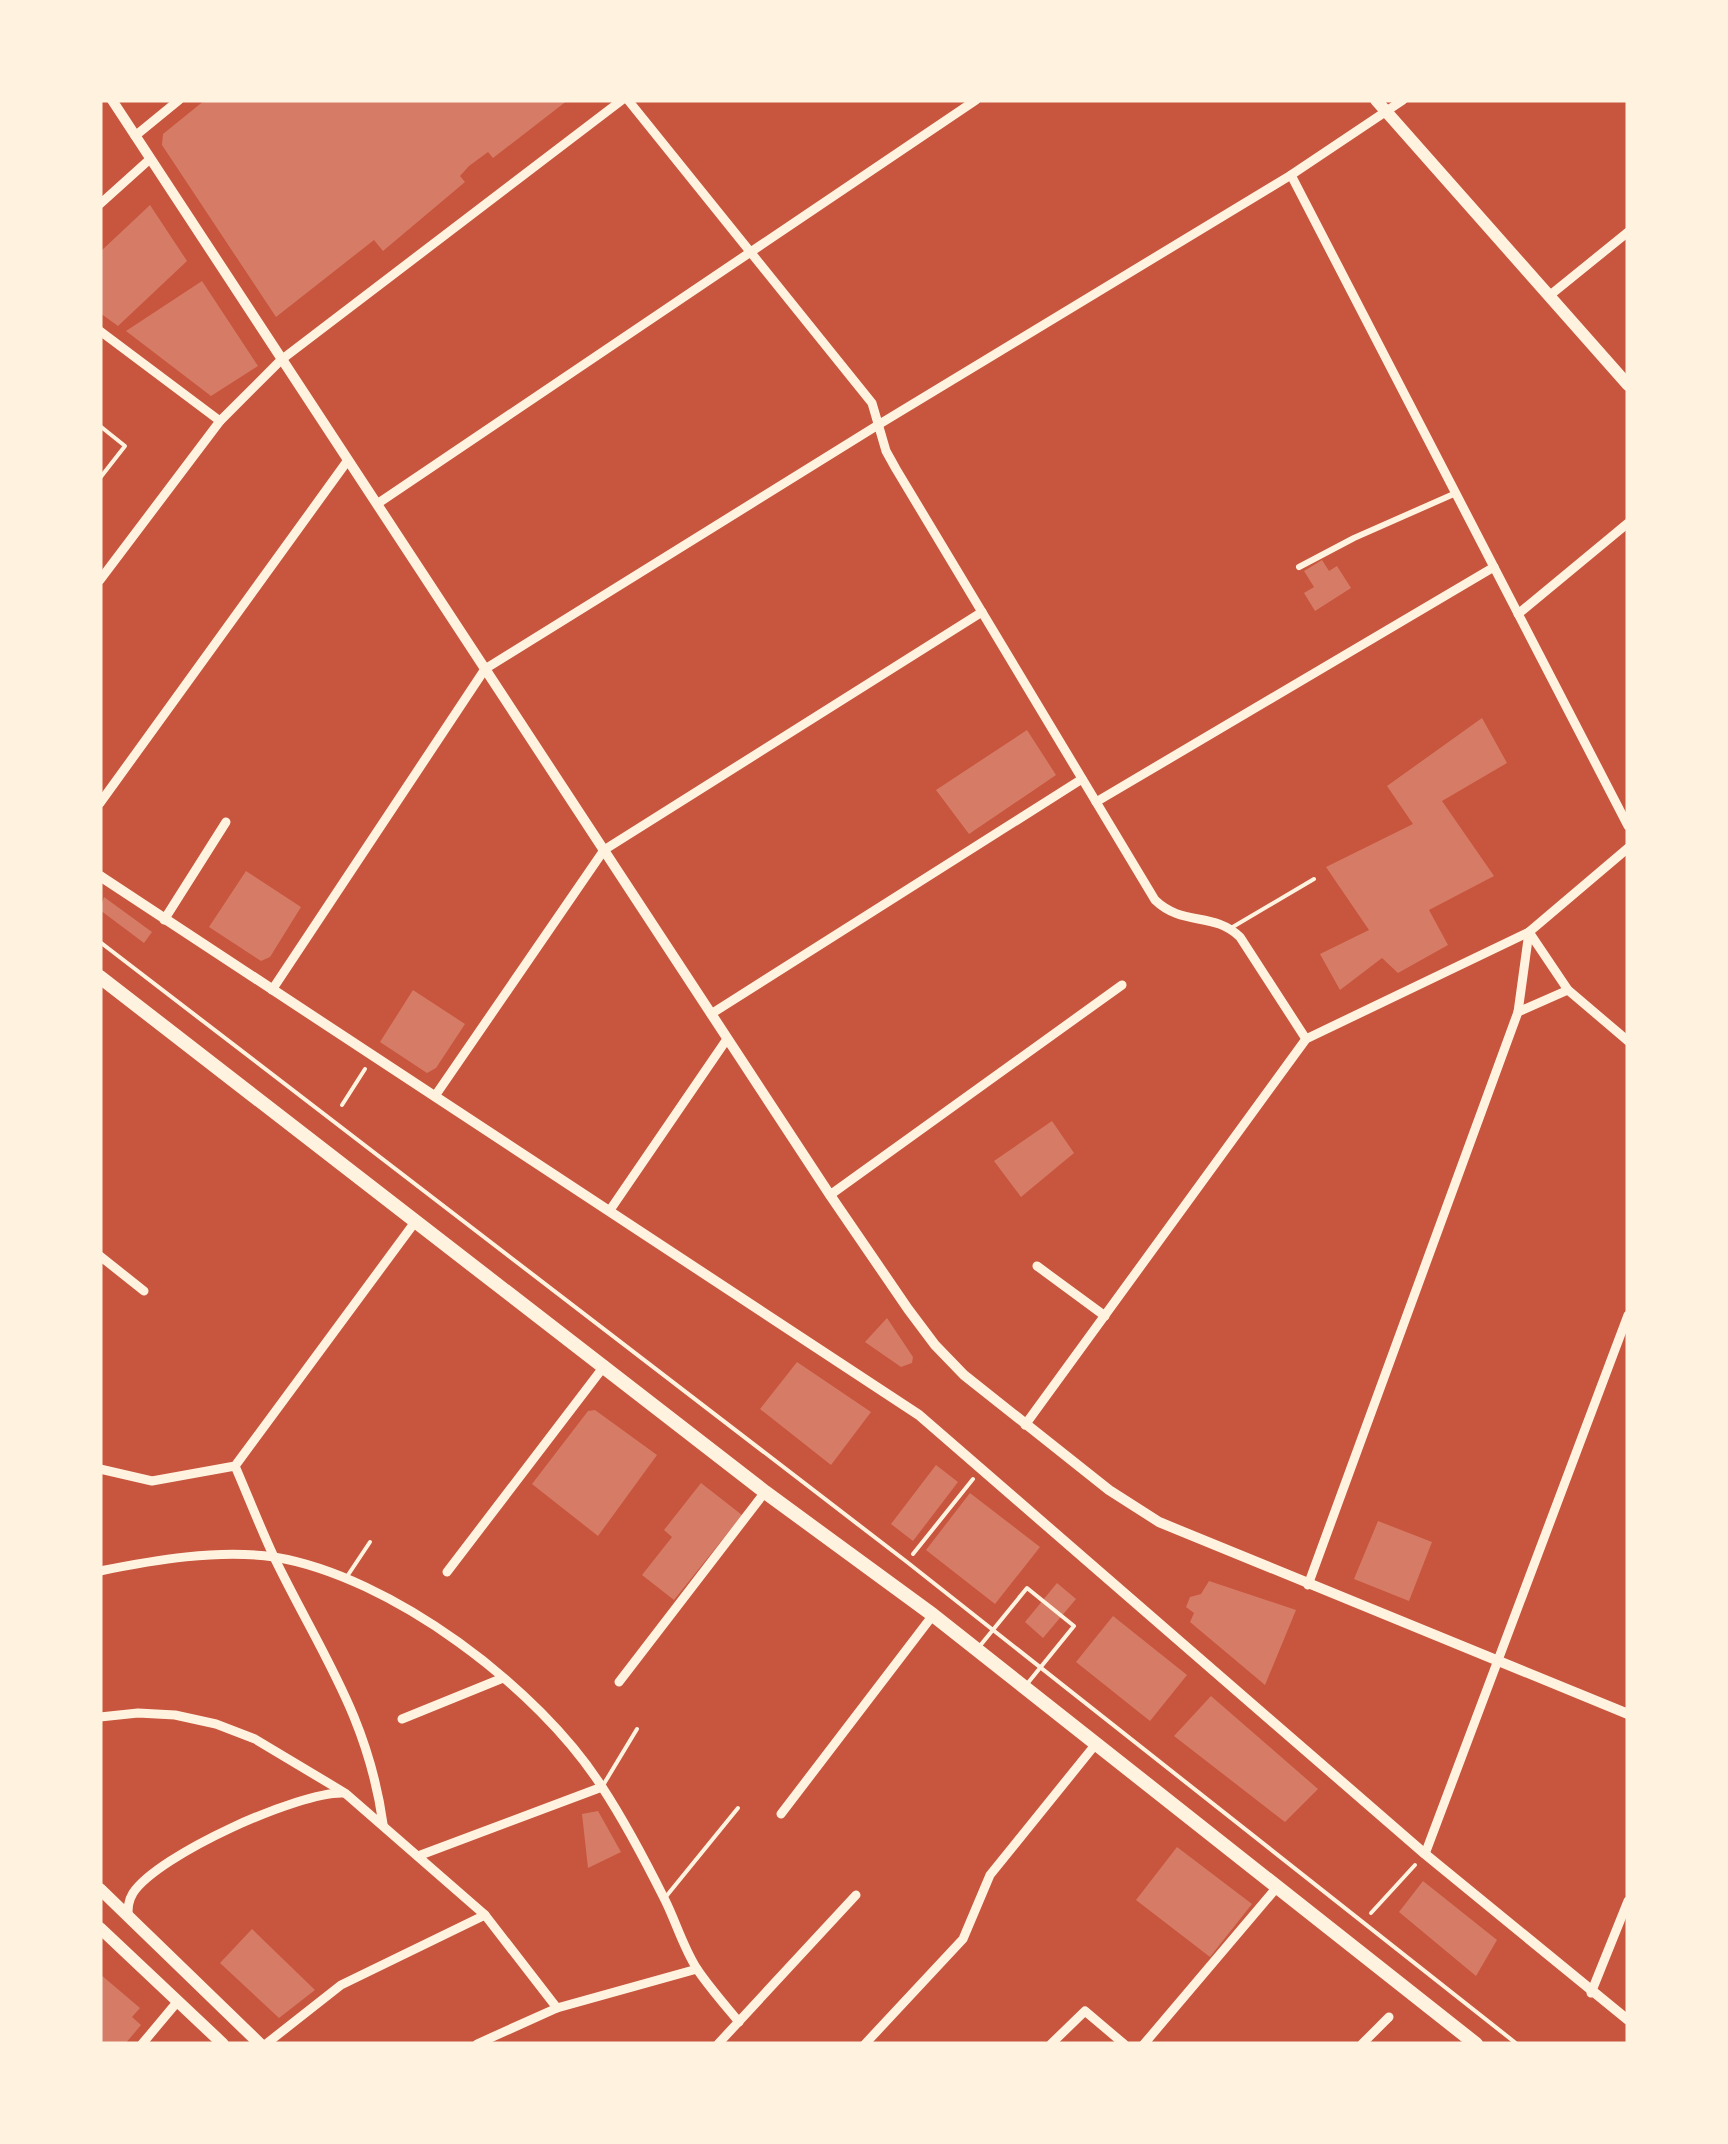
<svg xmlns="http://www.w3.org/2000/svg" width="1728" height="2144" font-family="Mulish,sans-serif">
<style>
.building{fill:#d67c66}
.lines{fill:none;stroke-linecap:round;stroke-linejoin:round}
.path{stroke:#fff3e0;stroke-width:4}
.service{stroke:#fff3e0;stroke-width:4}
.pedestrian{stroke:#fff3e0;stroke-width:6}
.minor{stroke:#fff3e0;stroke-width:9}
.tertiary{stroke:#fff3e0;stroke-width:10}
.secondary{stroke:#fff3e0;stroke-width:12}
.primary{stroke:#fff3e0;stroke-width:14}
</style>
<rect width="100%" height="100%" fill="#c8553d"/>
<g class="building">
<path d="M205 100H568L493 158 488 152 469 166 460 176 465 182 383 251 374 240 276 317 162 145 163 134Z"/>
<path d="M150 205 187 261 118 326 100 313V252Z"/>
<path d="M202 281 258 366 211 396 126 331Z"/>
<path d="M1322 560 1329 571 1337 566 1351 588 1315 611 1304 593 1314 587 1304 571Z"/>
<path d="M1482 718 1507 763 1442 801 1494 876 1429 910 1448 945 1398 973 1382 958 1340 990 1320 954 1369 930 1326 867 1413 824 1387 786Z"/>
<path d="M1027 730 1056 775 969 834 936 790Z"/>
<path d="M246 871 301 907 270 957 261 961 209 927Z"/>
<path d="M104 897 152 932 144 943 100 910Z"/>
<path d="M413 990 465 1024 436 1068 427 1073 380 1042Z"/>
<path d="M1052 1121 1074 1153 1021 1197 994 1161Z"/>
<path d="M887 1318 913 1357 912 1363 901 1367 865 1342Z"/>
<path d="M797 1362 871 1412 831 1465 760 1409Z"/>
<path d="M595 1410 657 1455 598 1536 532 1484 588 1411Z"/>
<path d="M936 1465 958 1482 913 1541 891 1524Z"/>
<path d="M701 1483 742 1515 674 1600 642 1575 672 1537 664 1530Z"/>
<path d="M970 1493 1040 1547 995 1604 926 1550Z"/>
<path d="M1378 1521 1432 1542 1409 1601 1354 1579Z"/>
<path d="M1209 1581 1296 1610 1265 1685 1190 1622 1194 1613 1186 1607 1190 1597 1201 1594Z"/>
<path d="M1057 1583 1076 1599 1043 1638 1025 1622Z"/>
<path d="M1113 1616 1187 1675 1150 1721 1076 1662Z"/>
<path d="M1211 1696 1318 1789 1285 1822 1174 1736Z"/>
<path d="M598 1811 621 1852 588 1868 582 1814Z"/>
<path d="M1177 1847 1252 1904 1210 1957 1136 1900Z"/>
<path d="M1423 1881 1497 1940 1476 1976 1399 1912Z"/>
<path d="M252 1929 315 1990 279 2018 220 1963Z"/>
<path d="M100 1974 140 2008 132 2017 141 2025 125 2044H100Z"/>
</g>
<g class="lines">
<g class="path">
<path d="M342 1105 365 1069"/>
<path d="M913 1554 973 1479"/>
<path d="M1371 1913 1415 1865"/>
</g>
<g class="service">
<path d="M100 426 125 446 100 478"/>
<path d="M1231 928 1314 879"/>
<path d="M100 942 907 1562 1517 2044"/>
<path d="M346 1578 370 1542"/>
<path d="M979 1647 1027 1588 1074 1626 1027 1684"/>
<path d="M602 1787 637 1729"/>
<path d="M664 1899 738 1808"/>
</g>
<path class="pedestrian" d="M1299 567 1354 538 1456 493"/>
<g class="minor">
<path d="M628 100 872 403 886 451 896 469 1155 900C1183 927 1213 911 1240 937L1306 1039"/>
<path d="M135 136 179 100"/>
<path d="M1291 175 1628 826"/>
<path d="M100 204 150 159"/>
<path d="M1549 296 1628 232"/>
<path d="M100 331 220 421"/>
<path d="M377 504 976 100"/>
<path d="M100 580 220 421 281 360 622 100"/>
<path d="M1518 614 1628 523"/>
<path d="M1096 802 1494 567"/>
<path d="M100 803 348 460"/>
<path d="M164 920 226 822"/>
<path d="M1529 932 1568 990 1628 1041"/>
<path d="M272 990 485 669 878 425 1291 175 1403 100"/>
<path d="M1518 1012 1568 990"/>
<path d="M711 1014 1082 779"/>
<path d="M435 1096 604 850 982 612"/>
<path d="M830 1195 1122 985"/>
<path d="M610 1210 727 1039"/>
<path d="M100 1256 144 1291"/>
<path d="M1037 1266 1105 1316"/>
<path d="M1025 1425 1306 1039 1529 932 1628 848"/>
<path d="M235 1466C248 1496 260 1527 274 1557 320 1652 368 1716 383 1824"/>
<path d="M100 1469 152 1481 235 1466 415 1222"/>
<path d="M100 1571C154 1560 218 1549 274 1557 391 1576 539 1688 602 1787 625 1822 646 1862 665 1900 676 1922 683 1947 697 1969 709 1987 725 2005 739 2022"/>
<path d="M447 1572 605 1365"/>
<path d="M1308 1585 1518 1012 1529 932"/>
<path d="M619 1682 765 1492"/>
<path d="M100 1717 138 1713 175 1715 216 1724 255 1739 345 1793 485 1915 557 2008"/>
<path d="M402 1719 503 1678"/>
<path d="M781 1814 933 1615"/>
<path d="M1425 1854 1628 1315"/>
<path d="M418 1856 602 1787"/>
<path d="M128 1916C128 1908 128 1901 133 1893 158 1855 299 1791 344 1793"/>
<path d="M1591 1993 1628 1901"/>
<path d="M142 2044 178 2001"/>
<path d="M266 2044 341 1985 485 1915"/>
<path d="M477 2044 557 2008 697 1969"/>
<path d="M718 2044 856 1895"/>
<path d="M865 2044 963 1939 990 1875 1095 1745"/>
<path d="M1051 2044 1085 2011 1124 2044"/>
<path d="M1144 2044 1278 1886"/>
<path d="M1362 2044 1389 2017"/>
</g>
<g class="tertiary">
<path d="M112 100 830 1195 908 1309 935 1345 964 1375 1109 1490 1159 1522 1628 1714"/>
<path d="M100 876 919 1415 1425 1854 1628 2020"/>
</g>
<g class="secondary">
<path d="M1376 100 1628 385"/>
<path d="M100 1889 260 2044"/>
<path d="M100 1928 223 2044"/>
</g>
<path class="primary" d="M100 977 765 1492 933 1615 1476 2044"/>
</g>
<rect width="1728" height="2144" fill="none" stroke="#fff3e0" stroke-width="205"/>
</svg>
